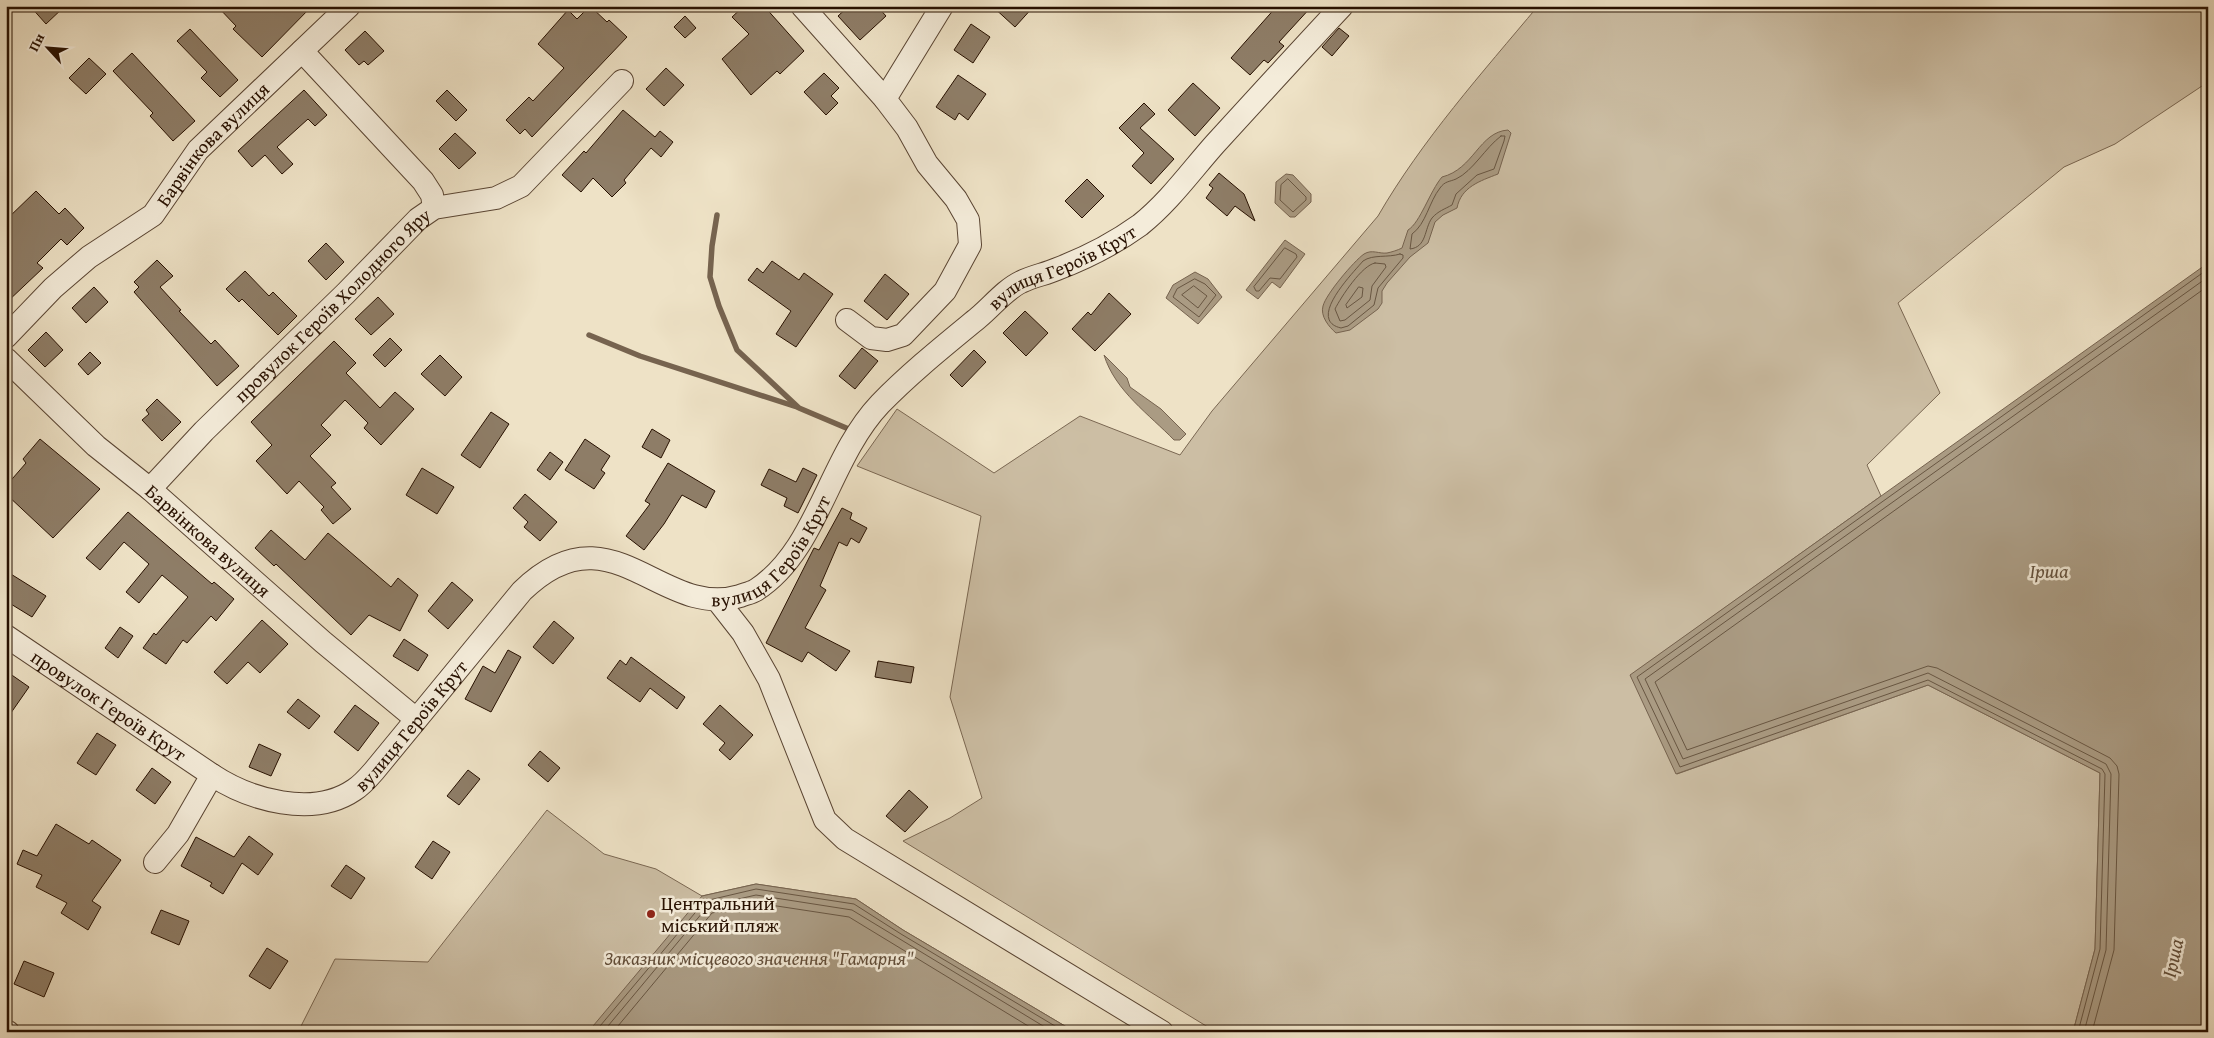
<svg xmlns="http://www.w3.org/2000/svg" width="2214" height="1038" font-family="'Gentium Book Plus',serif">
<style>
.green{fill:#ccbea4;stroke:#7a6752}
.water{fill:#aa9b83;stroke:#76634f}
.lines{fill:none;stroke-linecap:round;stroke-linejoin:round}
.shore{stroke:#685642;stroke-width:1}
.stream{stroke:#76634f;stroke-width:5.5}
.building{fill:#8e7d67;stroke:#271000}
.minor-casing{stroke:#594432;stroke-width:24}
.minor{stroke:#f4ecda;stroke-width:22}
.poi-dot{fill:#8f2418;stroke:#f4ecda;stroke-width:2}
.labels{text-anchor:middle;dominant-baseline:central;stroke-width:5;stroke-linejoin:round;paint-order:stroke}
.street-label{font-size:19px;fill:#271000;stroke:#f4ecda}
.poi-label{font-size:19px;fill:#271000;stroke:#f4ecda;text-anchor:start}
.park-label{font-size:19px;font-style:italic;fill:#614d39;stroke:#f4ecda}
.water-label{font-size:20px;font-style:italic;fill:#624f3b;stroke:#f4ecda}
</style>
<rect width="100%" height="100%" fill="#eee2c6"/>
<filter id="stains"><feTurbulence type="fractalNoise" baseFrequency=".004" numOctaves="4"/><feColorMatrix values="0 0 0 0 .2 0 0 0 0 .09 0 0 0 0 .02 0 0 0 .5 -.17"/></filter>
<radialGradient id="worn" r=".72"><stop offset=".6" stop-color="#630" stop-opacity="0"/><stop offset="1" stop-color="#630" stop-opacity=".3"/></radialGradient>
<g class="green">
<path d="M1538 6H2208V82L2115 144 2064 167 1898 303 1940 393 1867 465 1881 496 1631 675 1677 774 1928 685 2100 773 2095 949 2073 1032H1216L903 841 950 818 982 798 950 697 981 516 857 466 897 409 994 473 1080 416 1180 455 1212 411 1378 216C1422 140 1482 73 1538 6Z"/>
<path d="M547 810 604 854 656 869 702 896 756 884 856 899 903 930 1075 1032H298L335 959 428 962Z"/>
</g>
<g class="water">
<path d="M1508 130 1511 133 1498 174C1480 181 1461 187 1457 208L1443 215 1435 222 1428 243 1410 257 1387 283 1382 291V303L1378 309 1350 330 1336 333C1329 327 1320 316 1323 306 1326 294 1354 261 1364 254 1372 249 1379 254 1387 253 1392 252 1398 250 1402 248L1408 230C1420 223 1430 191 1442 177 1474 169 1479 132 1508 130Z"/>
<path d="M1286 174 1293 175 1311 194V202L1295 217H1290L1275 203 1276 182Z"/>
<path d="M1285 240 1305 254 1280 288 1272 282 1258 299 1246 290Z"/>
<path d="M2208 263V1032H2073L2095 949 2100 773 1928 685 1676 774 1630 675Z"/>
<path d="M1195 272 1208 279 1222 297 1198 324 1166 298 1173 285Z"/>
<path d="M1104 355 1127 378 1130 387 1161 409 1186 434 1180 440H1174C1150 415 1115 391 1104 355Z"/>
<path d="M756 884 856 899 903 930 1075 1032H588L702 896Z"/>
</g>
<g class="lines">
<g class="shore">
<path d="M1501 136H1505L1504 141 1494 169 1477 175 1456 194 1452 205C1445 209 1438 211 1432 218 1424 229 1427 247 1410 249L1412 234C1426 224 1429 202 1440 188 1445 181 1449 182 1456 179 1473 171 1485 148 1501 136Z"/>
<path d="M1288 179 1306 197V200L1293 212 1280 200 1281 185Z"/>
<path d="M1285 248 1296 254 1297 257 1280 279 1270 278 1259 291H1256L1254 287Z"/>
<path d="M1400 254 1403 255V258L1378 288 1374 305 1348 326 1341 328C1306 320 1353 273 1363 261 1373 254 1388 258 1400 254Z"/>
<path d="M1375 263 1385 264 1386 267 1372 286 1370 300 1345 320 1340 321 1335 309C1341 297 1362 265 1375 263Z"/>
<path d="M1195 279 1205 284 1216 295 1199 317 1173 297 1177 289Z"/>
<path d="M1194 286 1207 296 1198 308 1182 295Z"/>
<path d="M1359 287 1363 288 1362 297 1347 308 1346 305Z"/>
<path d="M595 1032 705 901 756 889 854 904 901 934 1065 1032"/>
<path d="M603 1032 708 906 756 895 852 910 1053 1032"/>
<path d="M613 1032 712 913 757 903 849 917 1038 1032"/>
<path d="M2078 1032 2100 949 2105 774 2102 769 1928 680 1680 767 1637 677 2208 269"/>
<path d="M2084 1032 2106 950 2111 774 2106 764 1928 673 1683 759 1645 679 2208 277"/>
<path d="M2092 1032 2114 950 2119 774 2117 766 2110 758 1937 668 1928 666 1687 750 1655 682 2208 286"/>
</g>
<g class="stream">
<path d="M717 215 712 246 710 277 719 306 737 350 799 408 851 430"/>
<path d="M589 335 640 356 797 407"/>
</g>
</g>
<g class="building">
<path d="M30 6H65L46 24Z"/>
<path d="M217 6H312L262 57 233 29 236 26Z"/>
<path d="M590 6 607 22 609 20 627 37 532 137 525 129 520 134 506 120 529 97 533 101 564 68 538 44 568 10 577 19Z"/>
<path d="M744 6H764L804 51 780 74 777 71 751 95 722 59 749 34 732 17Z"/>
<path d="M849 6H877L886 16 860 40 838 16Z"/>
<path d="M992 6H1034L1015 27Z"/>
<path d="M1277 6H1312L1279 42 1284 46 1268 63 1264 60 1250 75 1231 58Z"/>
<path d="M685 16 696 28 685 38 674 27Z"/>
<path d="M971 24 990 37 973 63 954 50Z"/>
<path d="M1339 28 1349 36 1332 56 1322 47Z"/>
<path d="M190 29 238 80 220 97 201 78 207 72 177 41Z"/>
<path d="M365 31 384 51 368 65 364 61 359 65 345 50Z"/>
<path d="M132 53 195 121 173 141 150 116 153 113 113 71Z"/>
<path d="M89 58 106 74 86 94 69 78Z"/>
<path d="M666 68 684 85 664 106 646 89Z"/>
<path d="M824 73 839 88 831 96 838 103 826 115 804 92Z"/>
<path d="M958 75 986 94 968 120 959 113 955 120 936 107Z"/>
<path d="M1193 83 1220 108 1195 136 1168 110Z"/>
<path d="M304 90 327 115 315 126 308 119 277 147 293 164 282 174 265 155 252 167 238 151Z"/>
<path d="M447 90 467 110 456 121 436 101Z"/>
<path d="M1144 103 1155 114 1140 128 1174 159 1151 184 1132 166 1144 153 1119 128Z"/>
<path d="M623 110 655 137 660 131 673 142 661 157 651 148 624 180 626 183 612 197 593 178 581 192 562 175 584 151 586 153Z"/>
<path d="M455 133 476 153 459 169 439 149Z"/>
<path d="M1219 173 1244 194 1255 221 1235 206 1227 216 1206 198 1213 188 1209 185Z"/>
<path d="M1087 179 1104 196 1082 218 1065 201Z"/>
<path d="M36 191 59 214 65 208 84 228 67 245 61 239 37 263 43 268 6 303V220Z"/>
<path d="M326 243 344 262 326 280 308 261Z"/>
<path d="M157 260 173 276 160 287 181 310 179 311 211 344 215 340 239 366 217 386 134 292 139 287 134 282Z"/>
<path d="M772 261 799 280 804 273 833 294 796 347 776 334 791 311 748 280 757 268 763 273Z"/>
<path d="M245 271 269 296 273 292 297 316 278 335 242 299 239 302 226 289Z"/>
<path d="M885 274 909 294 887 320 864 301Z"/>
<path d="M94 287 108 302 86 323 72 308Z"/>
<path d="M1109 293 1131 314 1095 351 1072 329 1088 312 1091 315Z"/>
<path d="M378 297 394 314 371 335 355 319Z"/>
<path d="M1025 311 1048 333 1026 356 1003 333Z"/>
<path d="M46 332 63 350 45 367 28 350Z"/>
<path d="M390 338 402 350 385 367 373 355Z"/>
<path d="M334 341 356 363 346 373 380 408 395 392 414 409 381 445 364 428 368 423 345 400 321 425 331 435 310 456 336 483 331 487 351 509 333 524 321 510 324 507 299 481 287 494 256 461 272 445 251 422Z"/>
<path d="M862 348 878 361 855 389 839 376Z"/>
<path d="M974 350 986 362 962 387 950 375Z"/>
<path d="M90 352 101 363 88 375 78 364Z"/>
<path d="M440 355 462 377 445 396 421 374Z"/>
<path d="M157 399 181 422 162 441 142 420 149 414 146 410Z"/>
<path d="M491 412 509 424 480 468 461 455Z"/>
<path d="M652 429 670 440 661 458 642 447Z"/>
<path d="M40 439 100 489 53 538 6 494V486L26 463 23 459Z"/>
<path d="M585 439 610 456 601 470 605 473 594 489 565 470Z"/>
<path d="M550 452 563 462 550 480 537 470Z"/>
<path d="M668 463 715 491 706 508 682 495 664 524 644 550 626 536 650 504 645 501Z"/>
<path d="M422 468 454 487 437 514 406 495Z"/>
<path d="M803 468 817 475 798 513 784 506 787 498 761 485 769 469 796 482Z"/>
<path d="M525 494 557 522 540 541 524 527 528 522 513 508Z"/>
<path d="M842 508 852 513 850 519 867 528 859 543 851 538 847 546 839 542 820 586 826 590 805 628 850 651 836 671 808 652 802 662 766 643 814 548 819 550Z"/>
<path d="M128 512 212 584 214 582 234 599 216 621 211 616 187 643 183 640 166 664 143 648 154 633 156 635 188 597 162 575 139 603 126 592 149 564 124 542 100 570 86 558Z"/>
<path d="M271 530 305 560 328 533 391 587 398 578 418 595 400 631 369 615 351 635 276 564 274 566 255 548Z"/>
<path d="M6 571 46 596 32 617 6 601Z"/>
<path d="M452 582 473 600 448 629 428 611Z"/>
<path d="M262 620 288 644 260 673 248 662 227 684 214 672Z"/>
<path d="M554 621 574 638 553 664 533 647Z"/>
<path d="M120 627 133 636 118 658 105 648Z"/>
<path d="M404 639 428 655 418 671 393 656Z"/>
<path d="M508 650 521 657 491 712 465 699 483 666 495 673Z"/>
<path d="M631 657 685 697 677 709 650 688 640 702 607 678 620 660 626 665Z"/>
<path d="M878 661 914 667 911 683 875 677Z"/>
<path d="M6 671 29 687 6 720Z"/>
<path d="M298 699 320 716 309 729 287 712Z"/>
<path d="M355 705 379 723 358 751 334 732Z"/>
<path d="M720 705 753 735 730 760 719 750 725 743 703 724Z"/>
<path d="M97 733 116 745 96 775 77 763Z"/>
<path d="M259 744 281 754 271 776 249 767Z"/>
<path d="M540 751 560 768 548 782 528 765Z"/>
<path d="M152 768 171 782 155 804 136 790Z"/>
<path d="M468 770 480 779 459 805 447 796Z"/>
<path d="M909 790 928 807 905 832 886 816Z"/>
<path d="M56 824 89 844 92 840 121 860 92 901 101 907 88 930 61 913 67 903 36 887 42 875 17 864 23 850 37 856Z"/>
<path d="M249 836 273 854 258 875 242 863 223 894 210 886 212 883 181 866 196 837 234 857Z"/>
<path d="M433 841 450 852 432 879 415 867Z"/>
<path d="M346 865 365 878 351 899 331 886Z"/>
<path d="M161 910 189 921 179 945 151 933Z"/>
<path d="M267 948 288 961 270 989 249 976Z"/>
<path d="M24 961 54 973 44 997 14 984Z"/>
</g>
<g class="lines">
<defs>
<g id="minor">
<path d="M802 6 885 99"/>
<path d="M302 51 423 181 432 195 434 208"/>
<path d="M847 320 871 338 887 340 903 335 945 291 970 245 968 220 956 199 927 164 907 128 885 99 942 6"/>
<path id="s1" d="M6 337 53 288 89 257 153 215 198 150 349 6"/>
<path id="s2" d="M6 359 96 446 150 489 323 642 416 719"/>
<path id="s3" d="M150 489 204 431 346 293 418 219 434 208 496 198 521 186 622 81"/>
<path d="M718 601 743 633 769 679 825 820 845 839 1162 1032"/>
<path id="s4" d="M6 636 212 775"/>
<path id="s5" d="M155 862 178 834 212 775C250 800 313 818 354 790 362 785 368 778 374 771L522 591C611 504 660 620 740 596 745 594 751 593 756 590 818 550 828 459 880 404 910 373 945 345 979 317 992 306 1006 289 1021 282 1033 276 1046 274 1057 269 1086 258 1115 243 1140 225 1169 202 1191 171 1215 144 1257 98 1299 52 1342 6"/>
<path d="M6 1031 8 1032"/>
</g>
</defs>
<use href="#minor" class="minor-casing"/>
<use href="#minor" class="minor"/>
</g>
<circle class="poi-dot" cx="651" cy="914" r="5"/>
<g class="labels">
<g class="street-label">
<text stroke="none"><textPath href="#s1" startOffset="285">Барвінкова вулиця</textPath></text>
<text stroke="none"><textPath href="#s5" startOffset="1224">вулиця Героїв Крут</textPath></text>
<text stroke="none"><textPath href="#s3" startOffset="259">провулок Героїв Холодного Яру</textPath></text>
<text stroke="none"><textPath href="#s2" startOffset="272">Барвінкова вулиця</textPath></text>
<text stroke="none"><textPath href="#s5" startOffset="804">вулиця Героїв Крут</textPath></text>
<text stroke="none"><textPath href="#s4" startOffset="124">провулок Героїв Крут</textPath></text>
<text stroke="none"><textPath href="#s5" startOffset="341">вулиця Героїв Крут</textPath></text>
</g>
<g class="poi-label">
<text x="661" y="903">Центральний<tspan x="661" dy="22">міський пляж</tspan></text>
</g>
<g class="park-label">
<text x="759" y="958">Заказник місцевого значення "Гамарня"</text>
</g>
<g class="water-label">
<text x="2049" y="570">Ірша</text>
<text transform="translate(2172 958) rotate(-78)">Ірша</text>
</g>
</g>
<rect width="2214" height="1038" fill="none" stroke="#eee2c6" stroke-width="25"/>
<rect x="8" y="8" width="2199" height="1023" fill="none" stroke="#271000" stroke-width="2.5"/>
<rect x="12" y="12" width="2189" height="1013" fill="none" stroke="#271000"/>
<g transform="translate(48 48) rotate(296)" stroke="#f4ecda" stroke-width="4" paint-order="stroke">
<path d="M0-4L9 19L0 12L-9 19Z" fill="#271000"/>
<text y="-8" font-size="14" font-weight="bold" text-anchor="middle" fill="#271000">Пн</text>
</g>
<rect width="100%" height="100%" filter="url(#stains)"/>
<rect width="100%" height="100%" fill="url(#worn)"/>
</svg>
